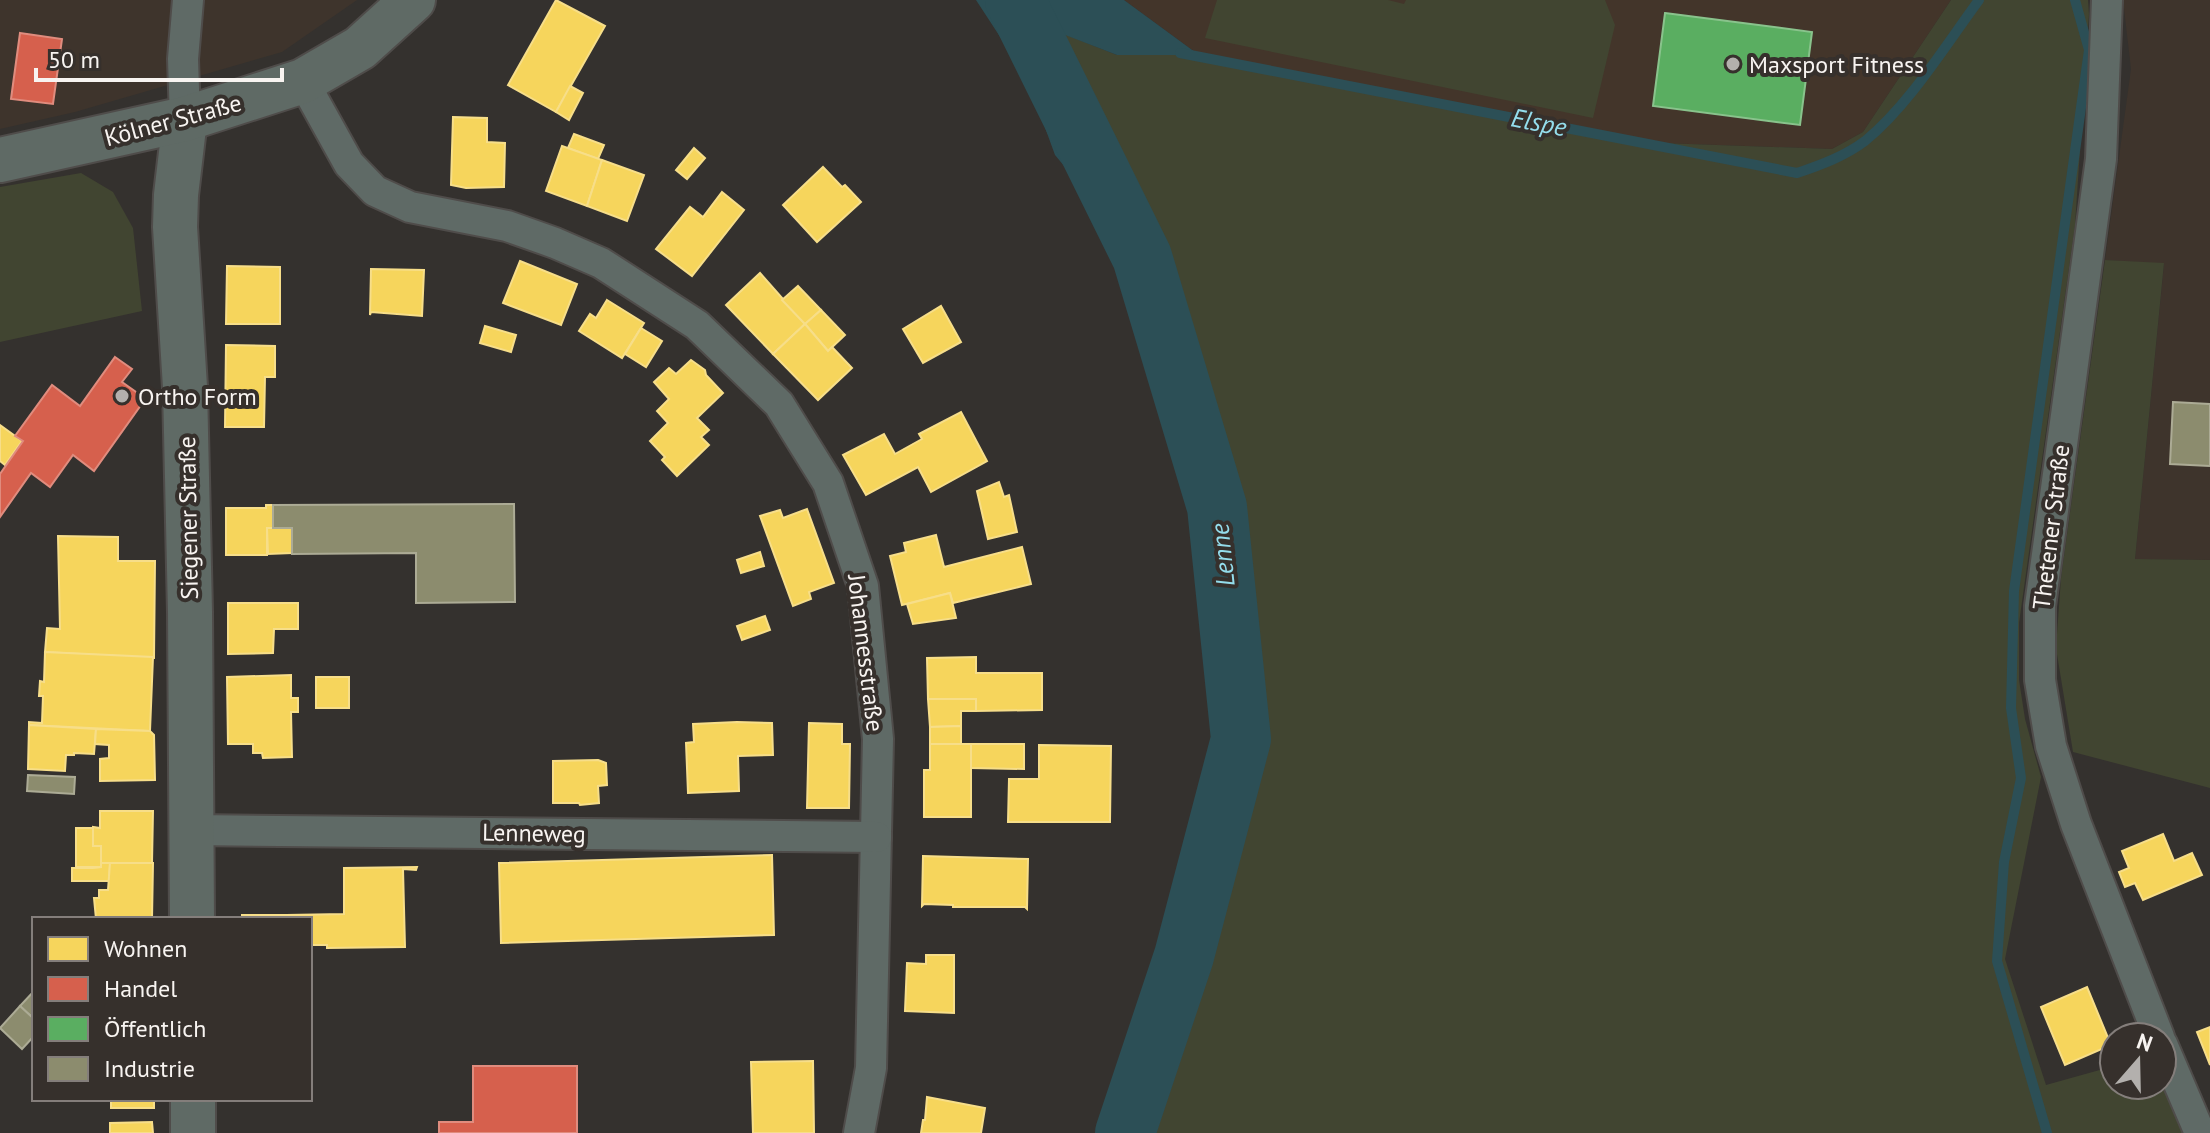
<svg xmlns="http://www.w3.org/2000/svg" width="2210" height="1133" font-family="'PT Sans',sans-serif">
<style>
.commercial{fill:#43352a}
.built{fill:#3e342c}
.green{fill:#414531}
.water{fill:#2c4f56}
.homes{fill:#f6d55c;stroke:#f7de89;stroke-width:2}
.shops{fill:#d6604d;stroke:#e08c7e;stroke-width:2}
.public{fill:#5aae61;stroke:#89c38c;stroke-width:2}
.industry{fill:#8c8c6e;stroke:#acab95;stroke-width:2}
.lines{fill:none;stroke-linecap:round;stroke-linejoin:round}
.stream{stroke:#2c4f56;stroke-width:10}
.river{stroke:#2c4f56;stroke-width:60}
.minor-casing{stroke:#4f4c4a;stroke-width:34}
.primary-casing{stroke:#4f4c4a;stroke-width:48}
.minor{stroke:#5f6a66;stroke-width:30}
.primary{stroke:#5f6a65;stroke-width:44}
.poi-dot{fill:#b3b0ad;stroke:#36302c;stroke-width:3}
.labels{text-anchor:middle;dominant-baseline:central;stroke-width:8;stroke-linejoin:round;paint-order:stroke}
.poi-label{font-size:24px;fill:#f8f4f1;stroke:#36302c;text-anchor:start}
.street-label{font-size:24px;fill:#f8f4f1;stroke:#36302c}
.water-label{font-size:26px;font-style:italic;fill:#94ddec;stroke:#36302c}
</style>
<rect width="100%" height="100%" fill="#34312e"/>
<path class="commercial" d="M1124 0H1951L1863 132 1832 149 1661 143 1440 106 1199 55Z"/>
<g class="built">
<path d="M0 0H357L282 52 75 112 0 129Z"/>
<path d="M2123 0H2210V560L2135 559 2164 264 2105 260 2131 69Z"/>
</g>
<g class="green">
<path d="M1217 0H1388L1404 4 1406 0H1605L1615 25 1593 118 1205 38Z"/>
<path d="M1951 0H2088L2089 14 2075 225 2019 623V680L2025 719 2041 777 2005 959 2046 1085 2114 1066V1085H2162V1075L2186 1133H1112L1239 766 1223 591 1120 233 1093 99 1059 32 1117 55H1199L1439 106 1661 143 1832 149 1863 132Z"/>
<path d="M81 173 113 192 133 228 142 311 0 342V187Z"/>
<path d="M2105 260 2164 263 2135 559 2210 560V788L2073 752 2056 648 2061 578Z"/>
</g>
<path class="water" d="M976 0H1124L1199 55H1117L1060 33 1093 99 1120 233 1055 155 1027 78Z"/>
<g class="homes">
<path d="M556 0 605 26 556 112 508 85Z"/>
<path d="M570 86 583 93 569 120 556 112Z"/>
<path d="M453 117 487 118V142L505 143 504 187 466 188 451 185Z"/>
<path d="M574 134 604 145 598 159 568 148Z"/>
<path d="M562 146 602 160 587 206 546 191Z"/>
<path d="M694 148 705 158 687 179 676 170Z"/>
<path d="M602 160 644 175 627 221 587 206Z"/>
<path d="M823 167 842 187 845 185 861 202 817 242 783 205Z"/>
<path d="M722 192 744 210 692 276 656 249 690 207 703 217Z"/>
<path d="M520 261 577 284 561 325 503 303Z"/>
<path d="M227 266 280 267V324H226Z"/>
<path d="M371 269 424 270 422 316 371 312 370 315Z"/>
<path d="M760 273 805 324 773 354 726 305Z"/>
<path d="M798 286 821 310 805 324 782 300Z"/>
<path d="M607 300 644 323 622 358 579 331 590 314 596 318Z"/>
<path d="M941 306 961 342 923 363 903 329Z"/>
<path d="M821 310 845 335 828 351 805 324Z"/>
<path d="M805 324 828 351 832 347 852 368 818 400 773 354Z"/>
<path d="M485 326 516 335 511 352 480 343Z"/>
<path d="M641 328 662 341 646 367 625 354Z"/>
<path d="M226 345 275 346V377H265L264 427H225Z"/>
<path d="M691 360 705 370 706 375 723 393 697 418 709 430 701 437 709 445 677 476 662 460 665 457 650 441 668 423 657 411 669 399 654 382 669 368 676 374Z"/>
<path d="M961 412 987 461 931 492 918 467 866 495 843 455 884 434 895 454 922 439 919 434Z"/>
<path d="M0 425 22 441 5 465 0 461Z"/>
<path d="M999 482 1004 497 1009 495 1017 532 988 539 977 491Z"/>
<path d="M266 505H273V528H267V555H226V508H266Z"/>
<path d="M807 509 834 583 809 592 811 599 793 606 760 516 780 510 783 518Z"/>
<path d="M267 528H292V553L268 554Z"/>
<path d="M936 535 944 567 1022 547 1031 584 953 603 950 593 902 605 890 556 906 552 904 543Z"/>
<path d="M58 536 118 537V561H155L154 658 45 652 47 628 60 629Z"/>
<path d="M760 552 764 566 741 573 737 560Z"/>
<path d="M950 593 956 618 913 624 907 604Z"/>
<path d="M228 603H298V629H274L273 653 228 654Z"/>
<path d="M765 616 770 630 742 640 737 626Z"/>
<path d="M45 652 153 657 150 731 29 725V722L42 723 43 696H39L40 681 44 682Z"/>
<path d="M976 657V673H1042V710L976 711V699H928L927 658Z"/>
<path d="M291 675V698H298V712H291L292 757 263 758 262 753H253V744H228L227 677Z"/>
<rect x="316" y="677" width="33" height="31"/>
<path d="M928 699H976V711H961V726L930 727Z"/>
<path d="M737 722 772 723 773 755 738 756 739 791 688 793 686 743 694 742 693 724Z"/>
<path d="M809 723 842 724V744H850L849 808H807Z"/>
<path d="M29 725 96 729 94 754 74 753V755H66L65 771 28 769Z"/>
<path d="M961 726V744H930V727Z"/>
<path d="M96 729 150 731 154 735 155 780 100 781V759L109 758V745L95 744Z"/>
<path d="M930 744H971V817H924V770H930Z"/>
<path d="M971 744H1024V769L971 768Z"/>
<path d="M1039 745 1111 746 1110 822H1008L1009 779H1039Z"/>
<path d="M598 760 606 763 607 785 598 786 599 803 580 805 579 803H553V761Z"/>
<path d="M100 811H153L152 863H101V846H93V827L100 828Z"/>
<path d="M76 828H93V846H101V867H76Z"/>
<path d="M2163 834 2174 861 2192 853 2202 875 2143 900 2135 883 2125 887 2119 872 2129 868 2122 851Z"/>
<path d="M772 855 774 935 501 943 499 863Z"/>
<path d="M923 856 1028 859 1027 909 1025 907H953V905L924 904 922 906Z"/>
<path d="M101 863H110L109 881H72V868H93L101 867Z"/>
<path d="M110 863H153L152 919H96L94 898H99V890H108Z"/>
<path d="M417 867 416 870 403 869 405 947 327 948V945H310V919H287V915L344 914V868Z"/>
<rect x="242" y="915" width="45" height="4"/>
<path d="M926 955H954V1013L905 1011 907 963 926 964Z"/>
<path d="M2087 987 2111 1045 2065 1065 2041 1007Z"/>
<path d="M2210 1027V1065L2197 1032Z"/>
<path d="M813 1061 814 1133H753L751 1062Z"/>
<path d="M927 1097 985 1108 981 1133H921L923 1120H925Z"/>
<rect x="111" y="1099" width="43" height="9"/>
<path d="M152 1122 153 1133H110V1123Z"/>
</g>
<g class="shops">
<path d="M20 33 62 39 53 104 11 99Z"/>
<path d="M115 357 132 369 122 382 139 394 141 405 94 471 73 455 50 487 31 473 0 517V474L23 441 15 436 52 385 80 406Z"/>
<path d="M473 1066H577V1133H439V1122H473Z"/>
</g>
<path class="public" d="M1665 13 1812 32 1800 125 1653 106Z"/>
<g class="industry">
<path d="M2173 402 2210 404V466L2170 464Z"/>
<path d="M514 504 515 602 416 603V553L292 554V528H273V505Z"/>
<path d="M28 775 75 777 74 794 27 791Z"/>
<path d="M34 991V1019L20 1006Z"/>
<path d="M20 1006 34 1019V1036L22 1049 0 1028Z"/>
</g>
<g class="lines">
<g class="stream">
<path d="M1180 53 1797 173C1821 165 1845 156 1865 141 1909 105 1945 46 1979 0"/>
<path d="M2047 1133 1997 961 2004 862 2021 778 2011 708 2014 591 2089 50 2075 0"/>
</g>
<path class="river" d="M1015 0 1142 257 1217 507 1241 739 1184 956 1125 1133"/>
<defs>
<g id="minor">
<path d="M2107 0 2101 159 2040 606V680L2051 746 2076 824 2159 1037"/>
<path d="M303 81 349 164 375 191 410 207 507 226 555 243 601 263 697 325 779 404 828 483 863 586 878 739 871 1068 859 1133"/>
<path d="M185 119 183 59 188 0"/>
<path d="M192 830 876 837"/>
<path d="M2162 1044 2200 1133"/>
</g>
<g id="primary">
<path d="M185 119 176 195 175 227 185 387 190 612 192 919"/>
<path d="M0 160 185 119 303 81 360 48 413 0"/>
<path d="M193 1099V1133"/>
</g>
</defs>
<use href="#minor" class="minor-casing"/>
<use href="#primary" class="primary-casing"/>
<use href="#minor" class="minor"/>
<use href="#primary" class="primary"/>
</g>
<g class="poi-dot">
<circle cx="1733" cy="64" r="8"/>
<circle cx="122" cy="396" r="8"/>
</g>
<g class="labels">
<g class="poi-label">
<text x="1749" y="64">Maxsport Fitness</text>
<text x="138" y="396">Ortho Form</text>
</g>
<g class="street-label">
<text transform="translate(173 120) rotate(-15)">Kölner Straße</text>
<text transform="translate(188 518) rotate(-91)">Siegener Straße</text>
<text transform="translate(2051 527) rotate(-83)">Thetener Straße</text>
<text transform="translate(866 653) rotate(83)">Johannesstraße</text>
<text transform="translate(534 833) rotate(1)">Lenneweg</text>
</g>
<g class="water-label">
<text transform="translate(1539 122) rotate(11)">Elspe</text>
<text transform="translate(1222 555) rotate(-96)">Lenne</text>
</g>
</g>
<rect x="32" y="917" width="280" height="184" fill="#36302c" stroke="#847e7b" stroke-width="2"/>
<rect x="48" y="937" width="40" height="24" fill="#f6d55c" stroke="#847e7b" stroke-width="2"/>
<text x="104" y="957" font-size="24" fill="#f8f4f1">Wohnen</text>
<rect x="48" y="977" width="40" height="24" fill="#d6604d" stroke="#847e7b" stroke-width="2"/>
<text x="104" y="997" font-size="24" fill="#f8f4f1">Handel</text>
<rect x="48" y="1017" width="40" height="24" fill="#5aae61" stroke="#847e7b" stroke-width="2"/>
<text x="104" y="1037" font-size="24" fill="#f8f4f1">Öffentlich</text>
<rect x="48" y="1057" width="40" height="24" fill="#8c8c6e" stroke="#847e7b" stroke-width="2"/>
<text x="104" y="1077" font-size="24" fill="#f8f4f1">Industrie</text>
<g transform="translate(2138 1061) rotate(20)"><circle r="38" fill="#36302c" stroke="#847e7b" stroke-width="2"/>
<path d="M0-6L14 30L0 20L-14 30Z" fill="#b3b0ad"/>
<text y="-12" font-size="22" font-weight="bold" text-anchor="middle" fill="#f8f4f1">N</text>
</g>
<path d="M36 68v12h246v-12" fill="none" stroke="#f8f4f1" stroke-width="4"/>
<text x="48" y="68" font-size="24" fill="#f8f4f1" stroke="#36302c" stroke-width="6" paint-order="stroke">50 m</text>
</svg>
